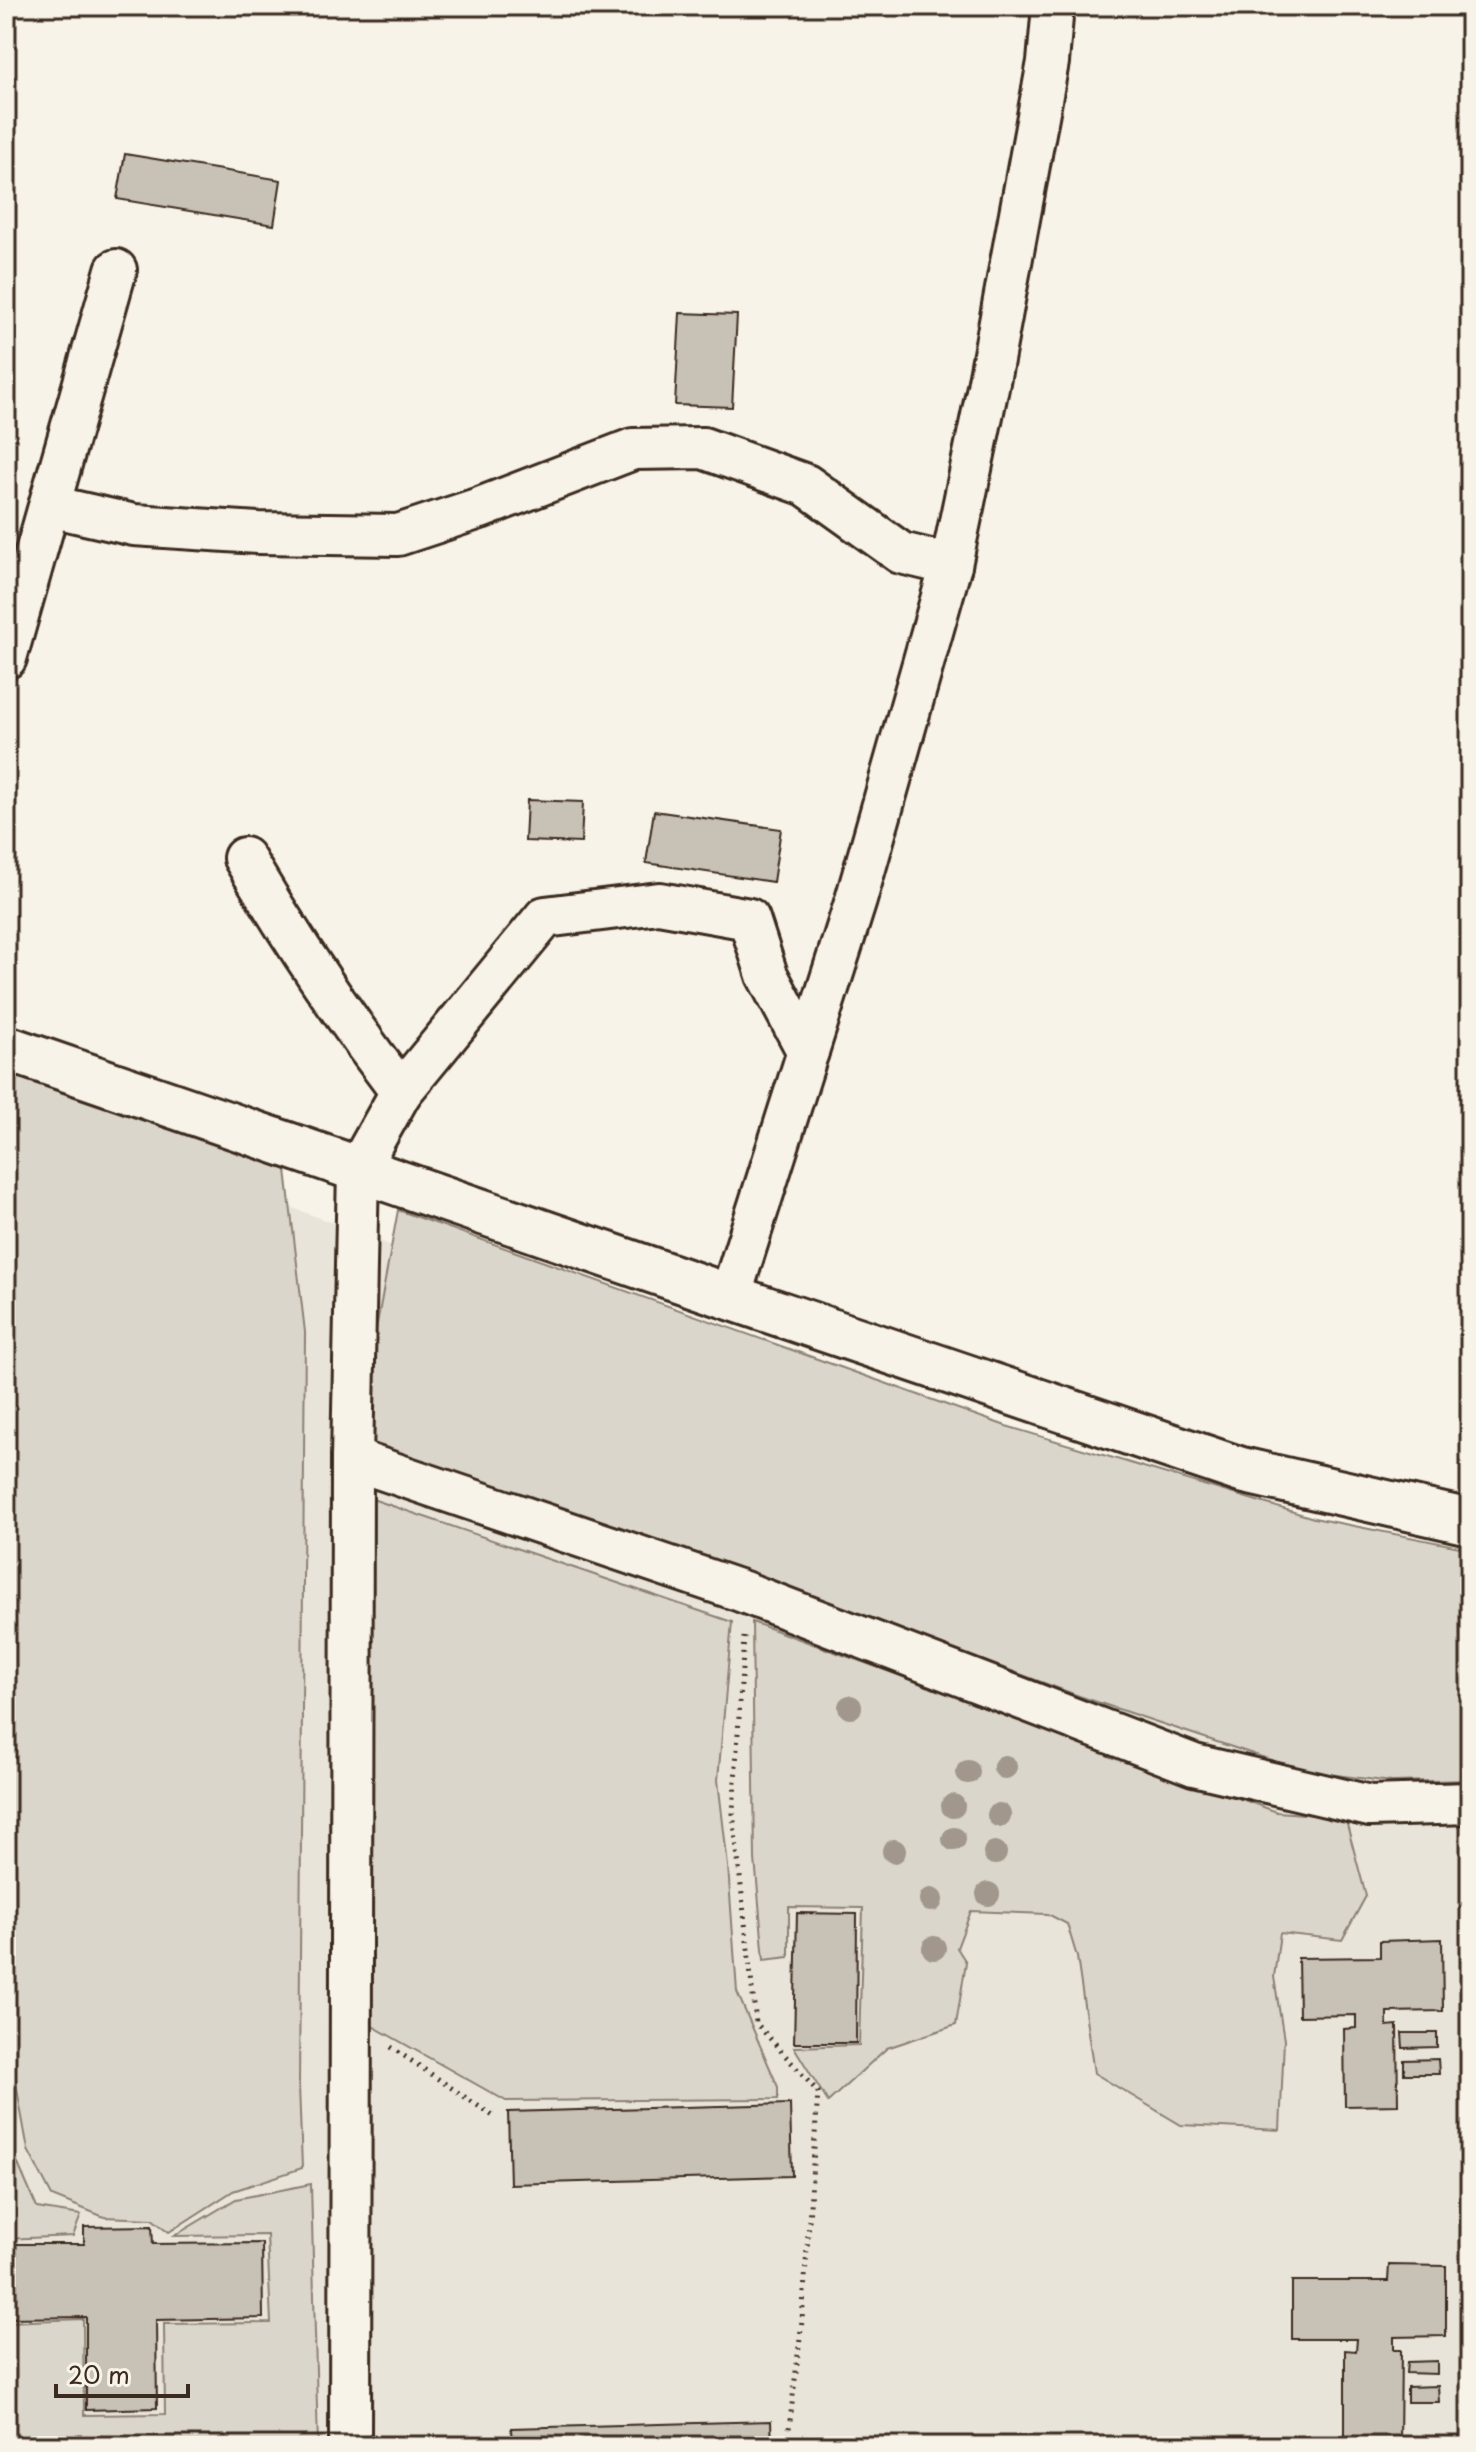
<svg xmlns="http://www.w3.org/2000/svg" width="1476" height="2452" font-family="'Playpen Sans',sans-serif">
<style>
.built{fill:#e9e4d9}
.green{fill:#dbd6cb;stroke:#8b8074;stroke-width:2}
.building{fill:#c8c1b6;stroke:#3b2a1e;stroke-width:2}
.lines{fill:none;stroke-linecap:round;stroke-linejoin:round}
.street-casing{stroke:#3b2a1e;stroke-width:46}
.secondary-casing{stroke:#3b2a1e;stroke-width:50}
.path{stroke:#3b2a1e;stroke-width:5;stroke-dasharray:2 6;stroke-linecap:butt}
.street{stroke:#f7f3e8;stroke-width:40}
.secondary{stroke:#f7f3e8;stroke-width:44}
.tree{fill:#a1978c}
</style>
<rect width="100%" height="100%" fill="#f7f3e8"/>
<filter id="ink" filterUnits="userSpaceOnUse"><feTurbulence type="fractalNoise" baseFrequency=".0125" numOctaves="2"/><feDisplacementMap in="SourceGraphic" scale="16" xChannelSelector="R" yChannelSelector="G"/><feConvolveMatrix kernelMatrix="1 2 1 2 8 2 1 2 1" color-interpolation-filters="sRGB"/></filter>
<g filter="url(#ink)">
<path class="built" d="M6 1107 283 1204 826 1412 1470 1583V2446H6Z"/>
<g class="green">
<path d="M6 1065 286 1170 305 1332 299 2085 302 2168 233 2191 169 2232 152 2219 104 2217 52 2196 28 2150 13 2067 6 2063Z"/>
<path d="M398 1210 1006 1426 1314 1518 1470 1549V1780L1392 1782 1304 1771 1079 1696 688 1551 373 1446 375 1335Z"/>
<path d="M372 1499 732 1622 718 1780 728 1866 737 1992 778 2087V2099L506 2101 367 2023Z"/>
<path d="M752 1622 1277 1812 1345 1817 1366 1896 1342 1940 1280 1933 1274 1977 1284 2040 1280 2130 1181 2125 1094 2073 1077 1957 1067 1924 1048 1914 971 1911 957 1948 966 1962 956 2025 887 2048 828 2102 794 2047 859 2045 863 1908 789 1907V1957L764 1960 755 1859Z"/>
<path d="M6 2136 37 2208 81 2215 73 2236 6 2239Z"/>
<path d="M311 2184 318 2446H6V2322L83 2319 84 2415 165 2414 164 2324 271 2323 267 2235 174 2236 236 2199Z"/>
</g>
<g class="building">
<path d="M125 154 281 180 274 225 117 199Z"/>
<path d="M680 313 737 315 732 407 675 405Z"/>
<path d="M527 800 583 802 581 843 525 841Z"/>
<path d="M654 811 781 829 773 882 646 863Z"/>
<path d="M797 1913 857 1914 856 2043H794Z"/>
<path d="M1442 1939 1443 2011 1387 2012V2026L1397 2025 1398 2105 1345 2106 1344 2029 1356 2028V2015L1299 2016 1298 1958 1380 1957V1941Z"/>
<path d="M1402 2033H1437V2047L1403 2048Z"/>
<path d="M1438 2059 1439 2074H1404V2060Z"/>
<path d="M790 2104 792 2176 510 2184 508 2112Z"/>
<path d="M152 2226 153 2244 262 2243 263 2318 156 2320 157 2408 86 2410V2317L6 2318V2244H84V2227Z"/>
<path d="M1389 2265 1446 2266V2336L1394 2337V2350H1401L1400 2445H1345V2350L1356 2351 1357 2339H1292V2281H1388Z"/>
<path d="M1437 2361V2374L1406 2373 1407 2362Z"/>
<path d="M1438 2386 1439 2402H1407V2387Z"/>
<path d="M771 2421 772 2446H512L511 2428Z"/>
</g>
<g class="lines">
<defs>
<g id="street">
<path d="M50 506 134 525 258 533 398 535 480 508 633 449 703 448 806 485 901 553 951 565"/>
<path d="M6 658 116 270"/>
<path d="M244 858C292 940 343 1016 401 1092L358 1169 352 1459 350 2446"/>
<path d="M401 1092 545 917 659 903 749 919 767 975 808 1052"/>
<path d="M730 1297 856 900 951 565 988 387 1048 62 1053 6"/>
<path d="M352 1459 741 1591 1194 1765 1370 1806 1470 1803"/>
</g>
<path id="secondary" d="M6 1048 730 1297 1241 1470 1470 1522"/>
</defs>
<use href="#street" class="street-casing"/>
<use href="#secondary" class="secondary-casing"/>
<g class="path">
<path d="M744 1637 733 1813 756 2023 818 2092 802 2321 787 2446"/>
<path d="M391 2047 496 2118"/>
</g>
<use href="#street" class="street"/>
<use href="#secondary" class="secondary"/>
</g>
<g class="tree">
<circle cx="850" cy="1707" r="12"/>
<circle cx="1005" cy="1767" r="12"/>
<circle cx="968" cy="1772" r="12"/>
<circle cx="953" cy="1806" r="12"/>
<circle cx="999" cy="1815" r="12"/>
<circle cx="954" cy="1839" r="12"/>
<circle cx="894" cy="1851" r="12"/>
<circle cx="995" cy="1853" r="12"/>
<circle cx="988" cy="1894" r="12"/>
<circle cx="931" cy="1900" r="12"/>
<circle cx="934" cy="1948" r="12"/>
</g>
</g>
<rect width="1476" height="2452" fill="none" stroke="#f7f3e8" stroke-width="32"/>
<rect x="16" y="16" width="1444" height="2420" fill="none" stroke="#3b2a1e" stroke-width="3" filter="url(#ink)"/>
<path d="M56 2384v12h132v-12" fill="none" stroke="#3b2a1e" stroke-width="4"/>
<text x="68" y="2384" font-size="24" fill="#3b2a1e" stroke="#f7f3e8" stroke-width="6" paint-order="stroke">20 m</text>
</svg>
